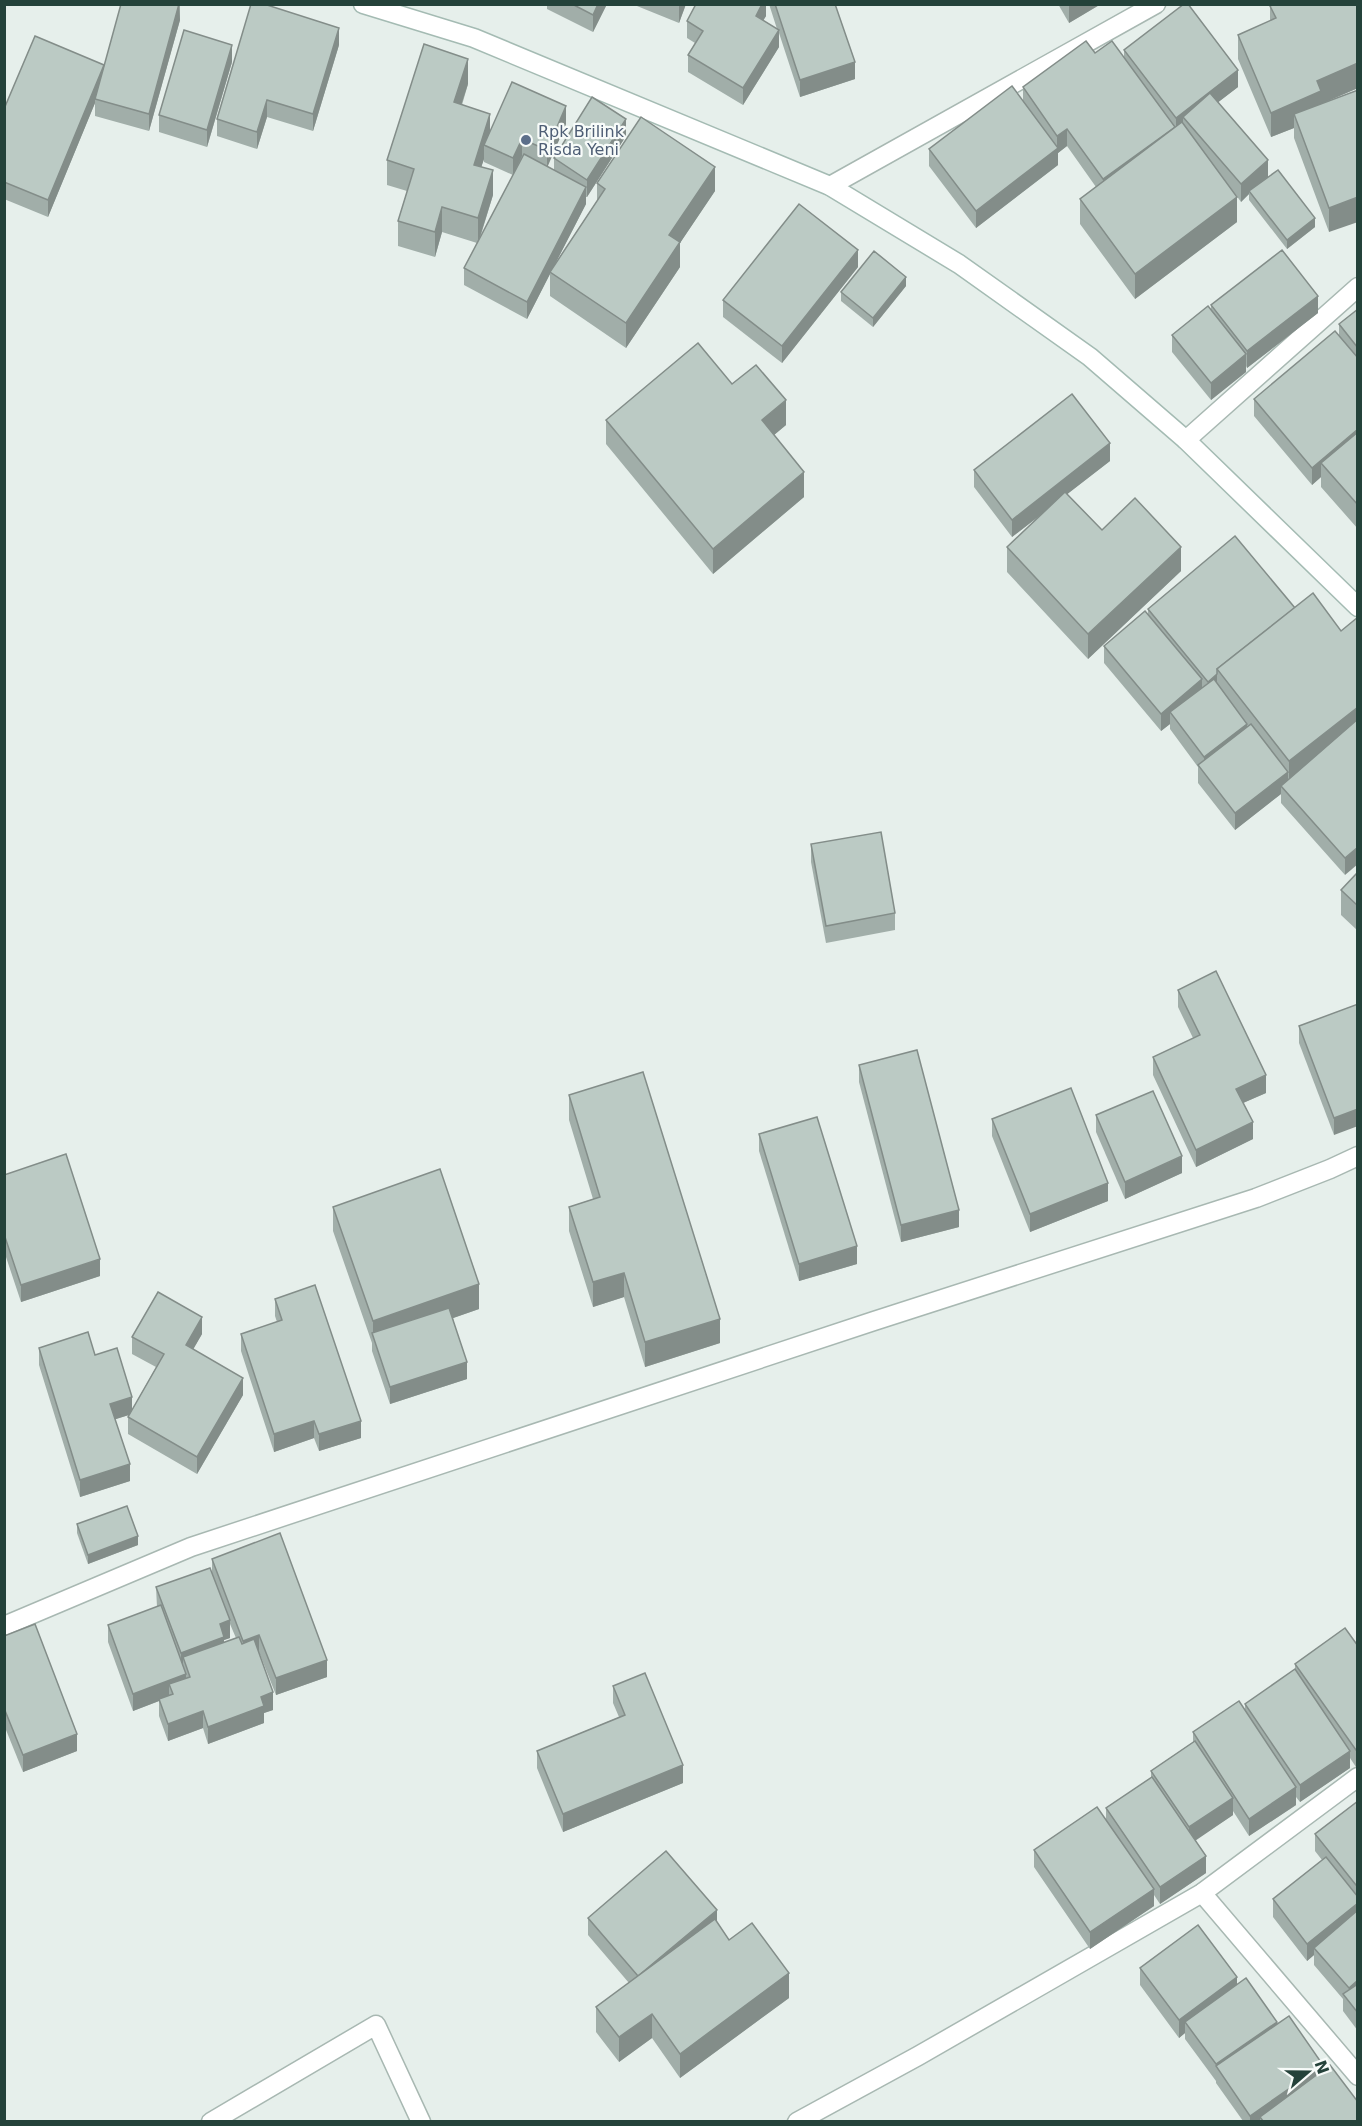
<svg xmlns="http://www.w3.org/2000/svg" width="1362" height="2126" font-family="'DejaVu Sans',sans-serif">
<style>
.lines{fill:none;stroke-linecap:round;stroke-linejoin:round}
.street-casing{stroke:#a8b8b2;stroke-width:21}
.secondary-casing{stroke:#a4bbb3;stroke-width:21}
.street{stroke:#fff;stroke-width:18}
.secondary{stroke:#fff;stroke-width:18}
.wall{fill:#a1aea9;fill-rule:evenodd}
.shaded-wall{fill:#838d89}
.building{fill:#bbcac4;stroke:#838d89;stroke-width:1.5}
.service-dot{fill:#5c6f8a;stroke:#f7fbf9;stroke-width:2}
.labels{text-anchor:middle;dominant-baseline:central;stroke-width:4.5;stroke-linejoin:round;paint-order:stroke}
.service-label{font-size:16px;fill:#4e5e75;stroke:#f7fbf9;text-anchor:start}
</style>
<rect width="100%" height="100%" fill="#e6efeb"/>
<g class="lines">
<defs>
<g id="street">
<path d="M830 186 1156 4"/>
<path d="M1186 440 1358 287"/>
<path d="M4 1626 191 1547 874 1321 1256 1198 1330 1169 1358 1156"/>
<path d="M1202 1893 1358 2076"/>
<path d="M211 2122 376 2025 421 2122"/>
<path d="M797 2122 918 2056 1202 1893 1358 1777"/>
</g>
<path id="secondary" d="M363 4 474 38 830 186 959 264 1090 357 1186 440 1358 607"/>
</defs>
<use href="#street" class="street-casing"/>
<use href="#secondary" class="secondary-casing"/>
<use href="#street" class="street"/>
<use href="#secondary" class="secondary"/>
</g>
<g class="wall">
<path d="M180 4V20L149 131 95 116V103L48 217 4 199V109L104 67Z"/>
<path d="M547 4H607L593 32 547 9Z"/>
<path d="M632 4H686L679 23Z"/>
<path d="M766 4V16L763 20 777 29 769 4H835L855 79 800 97 779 33V47L743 105 688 72V55L695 43 687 38V21Z"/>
<path d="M1058 4H1101L1069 23Z"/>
<path d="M1358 4V88L1330 100 1329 232 1294 138V128L1271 137 1238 59V35L1270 21V6Z"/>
<path d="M339 45 313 131 267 117 257 149 217 136V119Z"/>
<path d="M1124 50 1238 87 1218 102 1268 177 1315 227 1287 249 1249 200V194L1241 202 1236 195 1237 222 1135 299 1080 224V199L1096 187 1067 146 1058 153V165L976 228 929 166V149L1023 101V87L1095 53 1124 57Z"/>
<path d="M232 62 207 147 159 132V115Z"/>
<path d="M468 84 462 105 490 131 566 124 547 166 554 170V158L626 136 587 197H586V204L555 264 597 201V183L715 191 680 243V267L626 348 550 296V274L527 319 464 285V268L477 243 442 232 435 257 398 246V221L407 191 387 185V160ZM484 159V162L513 175 480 238 493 195 481 167Z"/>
<path d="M858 267 782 363 723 317V300Z"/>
<path d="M906 286 873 327 841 301V292Z"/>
<path d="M1211 305 1318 313 1247 368 1246 366V372L1211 400 1172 352V335L1211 310Z"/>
<path d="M1358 309V529L1321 487V477L1312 485 1254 416V399L1339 335V324Z"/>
<path d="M732 384 786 425 774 435 804 497 713 574 606 444V420Z"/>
<path d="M1110 461 1067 494 1102 530 1181 571 1088 659 1007 572V547L1038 517 1012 537 974 487V470Z"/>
<path d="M1295 608 1341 631 1358 617 1345 875 1281 803V794L1235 830 1198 783V767L1170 729V724L1161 731 1104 663V646L1148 614V609Z"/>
<path d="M811 844 895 913V930L826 943 811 862Z"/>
<path d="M1358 872V931L1341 915V890Z"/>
<path d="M1178 990 1266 1093 1243 1103 1253 1139 1196 1167 1153 1075V1057L1193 1038 1178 1007Z"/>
<path d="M1358 1004 1334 1135 1299 1043V1026Z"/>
<path d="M859 1065 959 1227 901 1242 859 1082Z"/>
<path d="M569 1095 720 1343 645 1367 624 1297 593 1307 569 1231V1207L593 1199 569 1120Z"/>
<path d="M1096 1115 1182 1173 1125 1199 1096 1132Z"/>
<path d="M992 1119 1108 1201 1030 1232 992 1136Z"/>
<path d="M759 1134 857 1264 799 1281 759 1151Z"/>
<path d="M4 1175 100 1276 21 1302 4 1251Z"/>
<path d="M333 1207 479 1309 453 1318 467 1379 390 1404 372 1351V1343L333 1231Z"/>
<path d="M275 1299 361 1438 319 1451 314 1438 274 1452 241 1351V1334L277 1322 275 1316Z"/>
<path d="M202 1334 193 1349 243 1395 197 1474 128 1434V1417L129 1415 115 1419 130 1481 80 1497 39 1365V1348L95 1355 132 1410 156 1367 132 1354V1337Z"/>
<path d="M77 1524 138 1545 88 1564 77 1533Z"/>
<path d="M212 1559 327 1677 276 1695 259 1652 273 1710 264 1713V1723L208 1744 203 1728 168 1741 159 1716V1701L133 1711 108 1642V1625L157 1607 156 1587 212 1573ZM230 1624 236 1638 224 1642V1640L230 1638Z"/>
<path d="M4 1636 77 1751 23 1772 4 1725Z"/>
<path d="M1358 1646 1356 1767 1350 1758V1768L1300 1802 1296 1797V1805L1249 1836 1233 1811V1815L1195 1840 1206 1873 1160 1904 1154 1895V1906L1090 1949 1034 1867V1850L1106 1819V1808L1151 1778V1771L1193 1742V1732L1245 1709V1704L1295 1670V1664Z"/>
<path d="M613 1686 683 1783 563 1832 537 1768V1751L619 1717 613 1703Z"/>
<path d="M1358 1801V2031L1343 2011V1999L1314 1965V1955L1307 1961 1273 1917V1899L1322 1860 1315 1851V1834Z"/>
<path d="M588 1918 717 1922 729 1940 789 1998 680 2078 652 2038 619 2062 596 2032V2007L629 1983 588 1935Z"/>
<path d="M1140 1968 1237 1985 1323 2071 1358 2121H1243L1216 2083V2081L1185 2039V2033L1179 2038 1140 1985Z"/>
</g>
<g class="shaded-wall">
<path d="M179 4 180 20 149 131V114Z"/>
<path d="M598 4H607L593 32V15Z"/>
<path d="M679 4H686L679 23Z"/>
<path d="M762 4H766V16L756 33V16Z"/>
<path d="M1072 4H1101L1069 23V6Z"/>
<path d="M339 28V45L313 131V114Z"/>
<path d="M779 30V47L743 105V88Z"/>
<path d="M232 45V62L207 147V130Z"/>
<path d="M468 59V84L454 127V102Z"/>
<path d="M855 62V79L800 97V80Z"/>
<path d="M1358 63V88L1321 104 1294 114V128L1271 137V113L1317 81Z"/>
<path d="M104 65V82L95 99V103L48 217V200Z"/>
<path d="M1238 70V87L1190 124 1183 117V129L1176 135V118Z"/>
<path d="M267 100V117L257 149V132Z"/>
<path d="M566 106V124L547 168V150Z"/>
<path d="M490 114V139L484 145V159L474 189V165Z"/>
<path d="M626 119V136L587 197V180Z"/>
<path d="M1175 127 1103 196V179Z"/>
<path d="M1067 129V146L1058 153V165L976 228V211L1057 149V136Z"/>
<path d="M522 139V156L513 175V158Z"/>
<path d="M1268 160V177L1249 191V194L1241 202V184Z"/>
<path d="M715 167V191L680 243V267L626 348V323L669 235Z"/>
<path d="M493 170V195L478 243V218Z"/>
<path d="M586 187V204L551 272H550V274L527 319V302Z"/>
<path d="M1237 197V222L1135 299V274Z"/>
<path d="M1358 197V222L1329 232V208Z"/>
<path d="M442 207V232L435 257V232Z"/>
<path d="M1315 218V227L1287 249V240Z"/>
<path d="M858 250V267L782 363V346Z"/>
<path d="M906 277V286L873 327V318Z"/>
<path d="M1318 296V313L1247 368V351Z"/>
<path d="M1246 354V372L1211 400V383Z"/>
<path d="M786 400V425L762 445V420Z"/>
<path d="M1358 429V446L1321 463V477L1312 485V468Z"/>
<path d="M1110 443V461L1012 537V520Z"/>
<path d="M804 472V497L713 574V549Z"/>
<path d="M1181 547V571L1088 659V634Z"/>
<path d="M1217 674V691L1208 699V682Z"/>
<path d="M1202 679V696L1170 712V724L1161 731V714Z"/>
<path d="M1358 707V732L1289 786V761Z"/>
<path d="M1247 724V741L1204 774V757Z"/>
<path d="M1288 772V789L1281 786V794L1235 830V813Z"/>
<path d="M1358 847V864L1345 875V858Z"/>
<path d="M1266 1075V1093L1236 1106V1089Z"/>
<path d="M1358 1109V1126L1334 1135V1118Z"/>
<path d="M1253 1122V1139L1196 1167V1150Z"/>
<path d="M1182 1156V1173L1125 1199V1182Z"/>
<path d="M1108 1183V1201L1030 1232V1214Z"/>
<path d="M959 1210V1227L901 1242V1225Z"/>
<path d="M857 1246V1264L799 1281V1264Z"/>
<path d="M100 1259V1276L21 1302V1285Z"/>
<path d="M624 1273V1297L593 1307V1282Z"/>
<path d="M479 1284V1309L376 1345 373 1336V1321Z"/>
<path d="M202 1317V1334L186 1362V1345Z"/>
<path d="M720 1319V1343L645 1367V1342Z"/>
<path d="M467 1362V1379L390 1404V1387Z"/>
<path d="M243 1378V1395L197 1474V1457Z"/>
<path d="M132 1397V1414L110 1421V1404Z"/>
<path d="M314 1421V1438L274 1452V1434Z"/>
<path d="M361 1421V1438L319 1451V1434Z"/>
<path d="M130 1464V1481L80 1497V1480Z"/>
<path d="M138 1536V1545L88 1564V1555Z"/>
<path d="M230 1620V1638L224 1640V1654L183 1657V1669L181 1670V1653L220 1624Z"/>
<path d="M259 1635V1652L243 1658V1641Z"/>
<path d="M327 1660V1677L276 1695V1678Z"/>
<path d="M186 1674V1691L173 1694 169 1684V1697L159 1699V1701L133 1711V1694Z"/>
<path d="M273 1692V1710L264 1713V1723L208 1744V1727L261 1697Z"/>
<path d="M203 1711V1728L168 1741V1724Z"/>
<path d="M77 1734V1751L23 1772V1755Z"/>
<path d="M1358 1749V1766L1356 1767V1750Z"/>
<path d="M1350 1751V1768L1300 1802V1785Z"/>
<path d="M683 1765V1783L563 1832V1814Z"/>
<path d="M1296 1787V1805L1249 1836V1819Z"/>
<path d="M1233 1798V1815L1189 1845V1827Z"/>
<path d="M1206 1856V1873L1160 1904V1887Z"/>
<path d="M1358 1884V1901L1356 1902V1885Z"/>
<path d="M1154 1889V1906L1090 1949V1932Z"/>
<path d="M1358 1903V1921L1314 1948V1955L1307 1961V1944Z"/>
<path d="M717 1910V1927L639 1976Z"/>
<path d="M789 1973V1998L680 2078V2054Z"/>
<path d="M1237 1977V1994L1185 2022V2033L1179 2038V2020Z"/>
<path d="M1358 1980V1997L1349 2002V1988Z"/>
<path d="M652 2014V2038L619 2062V2037Z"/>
<path d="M1277 2022V2039L1216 2066V2082V2064Z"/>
<path d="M1323 2065V2083L1260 2117V2121H1250V2116Z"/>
</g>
<g class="building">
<path d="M121 4H179L149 114 95 99Z"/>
<path d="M251 4H264L339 28 313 114 267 100 257 132 217 119Z"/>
<path d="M572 4H598L593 15Z"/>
<path d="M696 4H762L756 16 779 30 743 88 688 55 703 31 687 21Z"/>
<path d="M775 4H835L855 62 800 80Z"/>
<path d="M1184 4H1188L1238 70 1176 118 1124 50Z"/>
<path d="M1274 4H1358V63L1317 81 1321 91 1271 113 1238 35 1276 18 1270 6Z"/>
<path d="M184 30 232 45 207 130 159 115Z"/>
<path d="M35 36 104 65 48 200 4 182V109Z"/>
<path d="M1086 41 1095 53 1112 41 1175 127 1103 179 1067 129 1057 136 1023 87Z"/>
<path d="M424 44 468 59 454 102 490 114 474 165 493 170 478 218 442 207 435 232 398 221 414 169 387 160Z"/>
<path d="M512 82 566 106 547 150 522 139 513 158 484 145Z"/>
<path d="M1012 86 1058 148 976 211 929 149Z"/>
<path d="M1358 90V197L1329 208 1294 114Z"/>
<path d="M1210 93 1268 160 1241 184 1183 117Z"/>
<path d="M592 97 626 119 587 180 554 158Z"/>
<path d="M641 117 715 167 669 235 680 242 626 323 550 272 605 189 597 183Z"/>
<path d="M1182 122 1237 197 1135 274 1080 199Z"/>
<path d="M524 154 586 187 527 302 464 268Z"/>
<path d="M1278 170 1315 218 1287 240 1249 191Z"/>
<path d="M799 204 858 250 782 346 723 300Z"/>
<path d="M1282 250 1318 296 1247 351 1211 305Z"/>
<path d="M874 251 906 277 873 318 841 292Z"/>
<path d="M1208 306 1246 354 1211 383 1172 335Z"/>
<path d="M1358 309V348L1339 324Z"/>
<path d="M1335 331 1358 358V429L1312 468 1254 399Z"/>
<path d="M698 343 732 384 756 365 786 400 762 420 804 472 713 549 606 420Z"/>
<path d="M1072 394 1110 443 1012 520 974 470Z"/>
<path d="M1358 432V505L1321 463Z"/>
<path d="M1065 492 1102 530 1135 498 1181 547 1088 634 1007 547Z"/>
<path d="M1235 536 1295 608 1217 669V674L1208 682 1148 609Z"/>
<path d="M1313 593 1341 631 1358 617V707L1289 761 1217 669Z"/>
<path d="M1145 611 1202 679 1161 714 1104 646Z"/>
<path d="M1214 679 1247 724 1204 757 1170 712Z"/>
<path d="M1358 719V847L1345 858 1281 786Z"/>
<path d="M1251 724 1288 772 1235 813 1198 765Z"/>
<path d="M881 832 895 913 826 926 811 844Z"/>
<path d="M1358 872V906L1341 890Z"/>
<path d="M1216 971 1266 1075 1236 1089 1253 1122 1196 1150 1153 1057 1200 1035 1178 990Z"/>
<path d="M1358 1004V1109L1334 1118 1299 1026Z"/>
<path d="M917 1050 959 1210 901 1225 859 1065Z"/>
<path d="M643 1072 720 1319 645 1342 624 1273 593 1282 569 1207 600 1197 569 1095Z"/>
<path d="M1071 1088 1108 1183 1030 1214 992 1119Z"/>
<path d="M1153 1091 1182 1156 1125 1182 1096 1115Z"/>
<path d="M817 1117 857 1246 799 1264 759 1134Z"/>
<path d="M66 1154 100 1259 21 1285 4 1234V1175Z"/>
<path d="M440 1169 479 1284 373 1321 333 1207Z"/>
<path d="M315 1285 361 1421 319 1434 314 1421 274 1434 241 1334 282 1320 275 1299Z"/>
<path d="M158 1292 202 1317 186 1345 243 1378 197 1457 128 1417 164 1354 132 1337Z"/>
<path d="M449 1308 467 1362 390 1387 372 1333Z"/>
<path d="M88 1332 95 1355 117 1348 132 1397 110 1404 130 1464 80 1480 39 1348Z"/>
<path d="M127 1506 138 1536 88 1555 77 1524Z"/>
<path d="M280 1533 327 1660 276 1678 259 1635 243 1641 212 1559Z"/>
<path d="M210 1568 230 1620 220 1624 224 1637 181 1653 156 1587Z"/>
<path d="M161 1605 186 1674 133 1694 108 1625Z"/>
<path d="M35 1624 77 1734 23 1755 4 1708V1636Z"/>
<path d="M1345 1628 1358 1646V1749L1356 1750 1295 1664Z"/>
<path d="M239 1637 242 1644 254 1639 273 1692 261 1697 264 1706 208 1727 203 1711 168 1724 159 1699 173 1694 169 1684 190 1677 183 1657Z"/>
<path d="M1295 1669 1350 1751 1300 1785 1245 1704Z"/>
<path d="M645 1673 683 1765 563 1814 537 1751 625 1715 613 1686Z"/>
<path d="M1239 1701 1296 1787 1249 1819 1193 1732Z"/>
<path d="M1195 1741 1233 1798 1189 1827 1151 1771Z"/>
<path d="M1152 1777 1206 1856 1160 1887 1106 1808Z"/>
<path d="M1358 1801V1884L1356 1885 1315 1834Z"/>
<path d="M1097 1807 1154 1889 1090 1932 1034 1850Z"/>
<path d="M666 1851 717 1910 638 1976 588 1918Z"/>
<path d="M1326 1857 1358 1897V1903L1307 1944 1273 1899Z"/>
<path d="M1358 1910V1980L1349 1988 1314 1948Z"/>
<path d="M715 1919 729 1940 752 1923 789 1973 680 2054 652 2014 619 2037 596 2007Z"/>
<path d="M1198 1925 1237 1977 1179 2020 1140 1968Z"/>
<path d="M1246 1978 1277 2022 1216 2064 1185 2022Z"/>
<path d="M1358 1984V2013L1343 1994Z"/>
<path d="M1289 2016 1323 2065 1250 2116 1216 2066Z"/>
<path d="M1330 2065 1358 2102V2121H1263L1260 2117Z"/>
</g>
<circle class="service-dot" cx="526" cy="140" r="6"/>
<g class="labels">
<g class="service-label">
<text x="538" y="131">Rpk Brilink<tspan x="538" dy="18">Risda Yeni</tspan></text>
</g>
</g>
<rect width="1362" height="2126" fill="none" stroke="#24423a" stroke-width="12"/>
<g transform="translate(1308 2072) rotate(70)" stroke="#f7fbf9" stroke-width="4.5" paint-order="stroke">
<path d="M0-4.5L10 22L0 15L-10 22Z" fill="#24423a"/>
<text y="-9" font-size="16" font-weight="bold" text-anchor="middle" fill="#24423a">N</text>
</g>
</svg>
